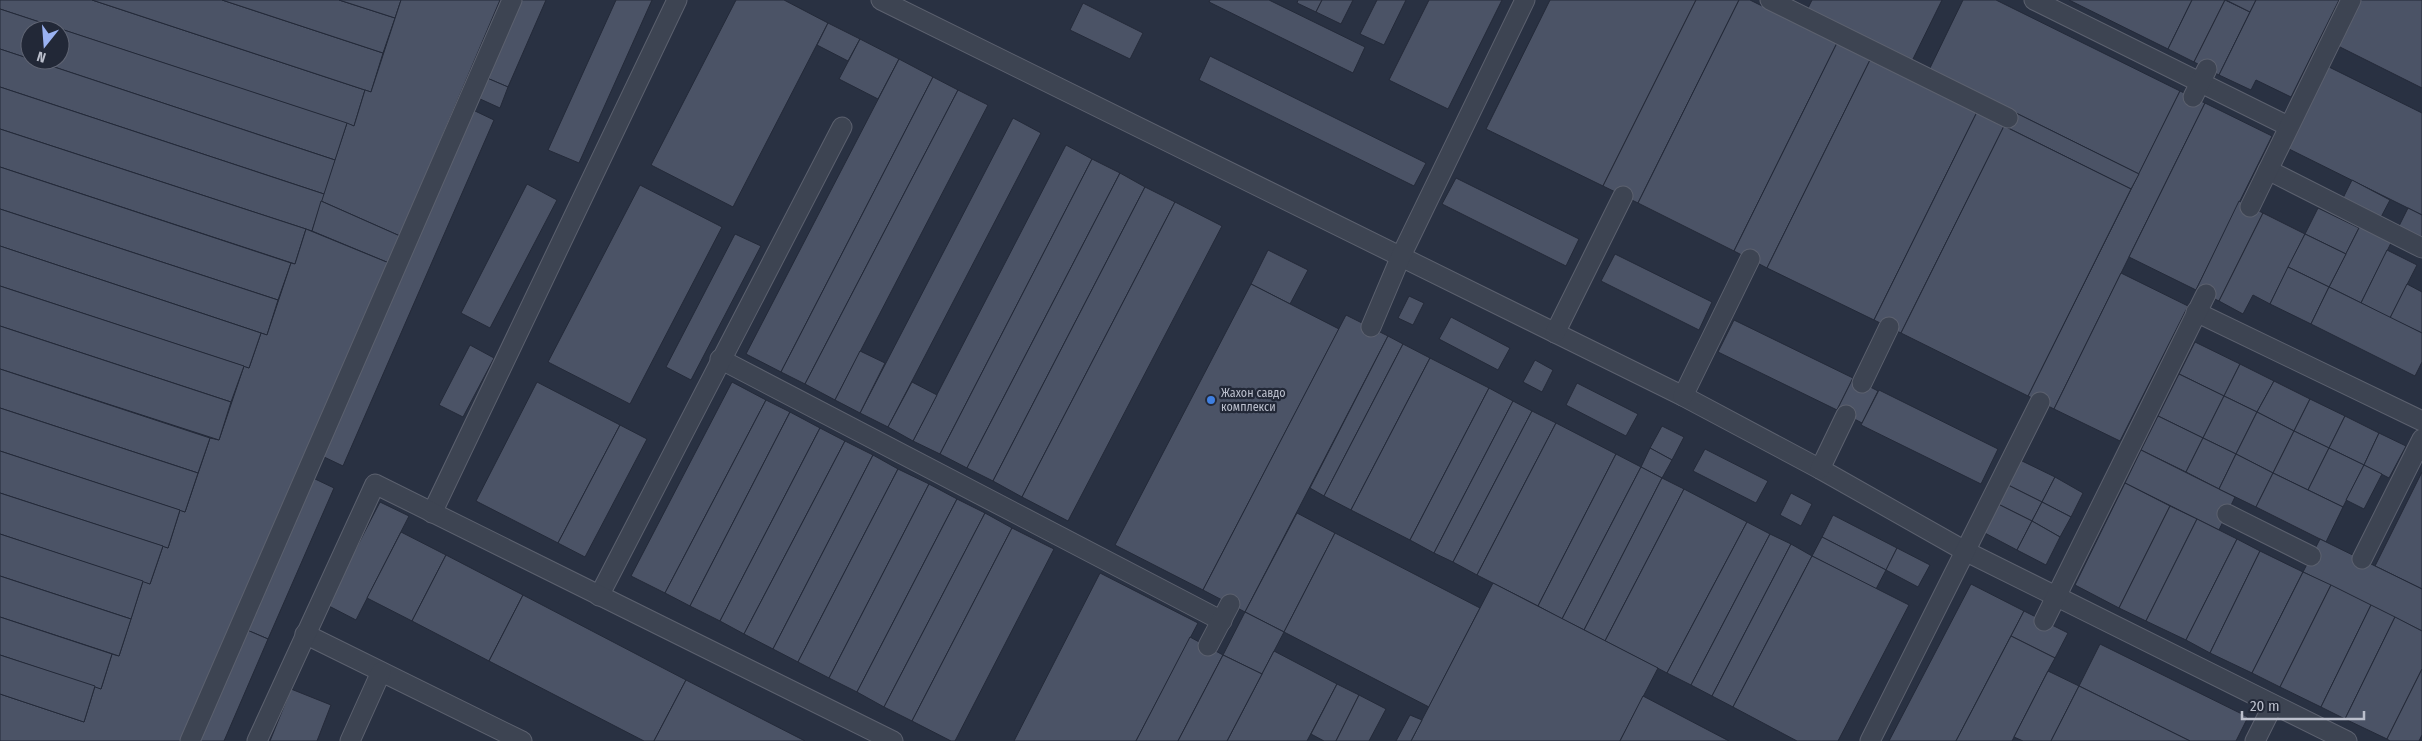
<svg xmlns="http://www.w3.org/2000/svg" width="2422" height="741" font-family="'Fira Sans Condensed',sans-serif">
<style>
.building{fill:#4b5366;stroke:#242a39}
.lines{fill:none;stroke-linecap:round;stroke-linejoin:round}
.service-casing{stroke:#5c616f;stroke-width:21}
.service{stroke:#3d4452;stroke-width:19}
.shop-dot{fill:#3f7fe0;stroke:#222837;stroke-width:2}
.labels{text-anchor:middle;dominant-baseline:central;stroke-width:4.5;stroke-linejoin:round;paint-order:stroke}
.poi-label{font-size:12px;fill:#bbbfcc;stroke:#222837;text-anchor:start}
</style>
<rect width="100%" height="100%" fill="#293142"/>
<g class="building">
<path d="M0 0H92L365 90 354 126 0 9Z"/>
<path d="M92 0H222L383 53 371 92Z"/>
<path d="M222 0H339L395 18 383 53Z"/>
<path d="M339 0H401L395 18Z"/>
<path d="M401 0H500L400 236 321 201 347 123 354 126 365 90 371 92Z"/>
<path d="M521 0H546L508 87 487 78Z"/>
<path d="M616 0H652L579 163 548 150Z"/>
<path d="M736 0H784L828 23 733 207 651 165Z"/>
<path d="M1210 0H1269L1365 47 1353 73 1209 2Z"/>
<path d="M1298 0H1322L1316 12 1297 3Z"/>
<path d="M1322 0H1353L1341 24 1316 12Z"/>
<path d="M1377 0H1406L1384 45 1360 34Z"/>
<path d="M1429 0H1502L1448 109 1389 80Z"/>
<path d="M1550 0H1696L1603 186 1486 129Z"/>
<path d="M1696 0H1739L1638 203 1603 186Z"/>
<path d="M1739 0H1750L1837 43 1734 251 1638 203Z"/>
<path d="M1812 0H1942L1912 61 1807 10Z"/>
<path d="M1963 0H1996L2180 91 2139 174 1929 70Z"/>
<path d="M2069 0H2192L2168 49Z"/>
<path d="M2192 0H2225L2194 62 2168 49Z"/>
<path d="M2225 0 2250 12 2219 75 2194 62Z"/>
<path d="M2226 0H2256L2250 12Z"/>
<path d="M2256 0H2339L2291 97 2256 80 2251 90 2219 75Z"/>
<path d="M2360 0H2422V88L2338 46Z"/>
<path d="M1083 3 1143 33 1130 59 1070 30Z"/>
<path d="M0 9 347 123 335 160 33 60H60V30H30V59L0 49Z"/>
<path d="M828 23 860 39 848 61 817 45Z"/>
<path d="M860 39 899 59 878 99 839 79Z"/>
<path d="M1837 43 1870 60 1767 268 1734 251Z"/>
<path d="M0 49 335 160 324 194 0 87Z"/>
<path d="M1210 56 1426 163 1414 186 1199 80Z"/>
<path d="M899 59 933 77 781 372 746 354Z"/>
<path d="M1870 60 1977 112 1874 320 1767 268Z"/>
<path d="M2327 66 2422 113V215L2287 148Z"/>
<path d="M933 77 958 90 805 384 781 372Z"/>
<path d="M487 78 508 87 500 108 478 98Z"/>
<path d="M0 87 324 194 312 231 0 129Z"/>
<path d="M958 90 988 105 835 400 805 384Z"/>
<path d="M2180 91 2205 103 2054 409 2028 396Z"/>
<path d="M2205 103 2272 136 2196 290 2129 257Z"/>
<path d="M473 110 494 120 343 466 322 456Z"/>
<path d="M2012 111 2139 174 2131 189 2004 126Z"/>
<path d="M1977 112 2004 126 1901 333 1874 320Z"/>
<path d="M1013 118 1041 133 888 427 860 413Z"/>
<path d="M2004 126 2131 189 2028 396 1901 333Z"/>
<path d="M0 129 306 229 295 264 0 167Z"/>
<path d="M1066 145 1092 159 940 454 913 441Z"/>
<path d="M1092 159 1120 173 967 468 940 454Z"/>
<path d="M0 167 291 263 278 300 0 209Z"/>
<path d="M1120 173 1145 187 993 481 967 468Z"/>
<path d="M1456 178 1579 239 1566 266 1442 204Z"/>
<path d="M2352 180 2390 200 2380 219 2342 200Z"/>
<path d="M527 184 557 200 490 328 461 313Z"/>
<path d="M640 185 722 227 630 404 548 362Z"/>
<path d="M1145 187 1175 202 1022 497 993 481Z"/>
<path d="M321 201 400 236 389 263 312 231Z"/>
<path d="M2239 201 2263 213 2219 301 2196 290Z"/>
<path d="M1175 202 1222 226 1068 521 1022 497Z"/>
<path d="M2318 208 2359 228 2346 254 2305 234Z"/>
<path d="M2408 208 2422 215V240L2398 228Z"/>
<path d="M0 209 278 300 267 335 0 246Z"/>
<path d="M2263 213 2305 234 2270 304 2253 295 2243 314 2219 301Z"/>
<path d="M2361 224 2393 239 2361 303 2329 287Z"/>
<path d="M306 229 389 263 180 741H0V694L84 722 95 686 101 689 112 654 119 656 143 581 150 584 163 546 168 548 180 510 185 512 210 438 219 440 244 366 249 368 261 333 267 335 291 263 295 264Z"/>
<path d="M735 234 761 246 691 380 666 367Z"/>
<path d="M2305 234 2346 254 2329 287 2288 267Z"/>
<path d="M0 246 261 333 249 368 0 286Z"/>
<path d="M1268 250 1308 270 1290 304 1251 284Z"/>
<path d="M2387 250 2417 265 2390 318 2361 303Z"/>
<path d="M1615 254 1712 302 1699 330 1601 281Z"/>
<path d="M2288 267 2329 287 2311 324 2270 304Z"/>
<path d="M2121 273 2188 306 2120 441 2054 409Z"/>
<path d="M1251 284 1339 329 1203 590 1115 545Z"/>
<path d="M2407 284 2422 292V333L2390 318Z"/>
<path d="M0 286 244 366 231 402 0 326Z"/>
<path d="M2329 287 2422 333V362L2415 376 2311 324Z"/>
<path d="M1409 296 1424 303 1413 325 1398 318Z"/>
<path d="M1346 315 1388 336 1245 612 1203 590Z"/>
<path d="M1451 317 1510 348 1498 370 1439 339Z"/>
<path d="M1734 320 1853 378 1837 410 1718 352Z"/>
<path d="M0 326 231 402 219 440 0 369Z"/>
<path d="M1388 336 1403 344 1324 496 1310 488Z"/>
<path d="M2195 342 2240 364 2224 396 2179 374Z"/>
<path d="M1403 344 1430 358 1351 510 1324 496Z"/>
<path d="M470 345 494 358 463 417 439 405Z"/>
<path d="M860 351 885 363 860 413 835 400Z"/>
<path d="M1430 358 1489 388 1410 540 1351 510Z"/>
<path d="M1535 360 1553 370 1542 392 1523 382Z"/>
<path d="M2240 364 2274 381 2257 412 2224 396Z"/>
<path d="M0 369 210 438 198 473 0 408Z"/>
<path d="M2179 374 2224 396 2203 438 2158 416Z"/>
<path d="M1853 378 1878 391 1862 423 1837 410Z"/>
<path d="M2274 381 2310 399 2294 431 2257 412Z"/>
<path d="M537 382 620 425 558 543 476 501Z"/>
<path d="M732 382 766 400 665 593 631 576Z"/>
<path d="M912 382 937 395 913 441 888 427Z"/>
<path d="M1577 383 1638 414 1626 436 1566 405Z"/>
<path d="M1489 388 1513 401 1434 553 1410 540Z"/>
<path d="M1879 390 1998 449 1981 484 1861 425Z"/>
<path d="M2224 396 2257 412 2236 454 2203 438Z"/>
<path d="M2310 399 2345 416 2329 448 2294 431Z"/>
<path d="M766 400 790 412 690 606 665 593Z"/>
<path d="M1513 401 1532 411 1453 562 1434 553Z"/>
<path d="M0 408 198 473 185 512 0 451Z"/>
<path d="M1532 411 1556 423 1477 575 1453 562Z"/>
<path d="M790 412 820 428 720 621 690 606Z"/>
<path d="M2257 412 2294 431 2273 473 2236 454Z"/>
<path d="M2158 416 2203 438 2186 472 2141 450Z"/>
<path d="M2345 416 2379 433 2364 465 2329 448Z"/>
<path d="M1556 423 1616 454 1538 606 1477 575Z"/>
<path d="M620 425 647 439 585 557 558 543Z"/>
<path d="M1662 426 1684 437 1672 460 1650 448Z"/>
<path d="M820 428 845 441 744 634 720 621Z"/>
<path d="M2294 431 2329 448 2308 490 2273 473Z"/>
<path d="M2379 433 2406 446 2389 478 2364 465Z"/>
<path d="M2203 438 2236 454 2219 489 2186 472Z"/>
<path d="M845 441 873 455 773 649 744 634Z"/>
<path d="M1650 448 1672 460 1662 478 1641 467Z"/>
<path d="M2329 448 2364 465 2343 507 2308 490Z"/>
<path d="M1705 449 1768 481 1756 503 1693 471Z"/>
<path d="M2141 450 2235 497 2219 530 2125 483Z"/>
<path d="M0 451 180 510 168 548 0 493Z"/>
<path d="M1616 454 1641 467 1562 619 1538 606Z"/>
<path d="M2236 454 2273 473 2256 507 2219 489Z"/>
<path d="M873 455 898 469 798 662 773 649Z"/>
<path d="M2018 459 2055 477 2042 502 2006 484Z"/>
<path d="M2364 465 2382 474 2364 509 2346 500Z"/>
<path d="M1641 467 1662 478 1584 630 1562 619Z"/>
<path d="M898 469 929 484 829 678 798 662Z"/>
<path d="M2422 472V589L2375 566Z"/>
<path d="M2273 473 2343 507 2326 542 2256 507Z"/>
<path d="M2055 477 2083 493 2071 517 2042 502Z"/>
<path d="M313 478 334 488 268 639 247 630Z"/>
<path d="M1662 478 1684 489 1605 641 1584 630Z"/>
<path d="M2125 483 2170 506 2119 608 2075 585Z"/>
<path d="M929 484 957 499 857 692 829 678Z"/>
<path d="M2006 484 2042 502 2032 521 1996 503Z"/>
<path d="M1684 489 1747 522 1667 673 1605 641Z"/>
<path d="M0 493 163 546 150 584 0 534Z"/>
<path d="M1791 493 1812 504 1801 526 1780 515Z"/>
<path d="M957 499 985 513 884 707 857 692Z"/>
<path d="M380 502 409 516 356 620 327 605Z"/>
<path d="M2042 502 2071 517 2060 537 2032 521Z"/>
<path d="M1996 503 2032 521 2017 550 1981 531Z"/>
<path d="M2170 506 2197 519 2146 621 2119 608Z"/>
<path d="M985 513 1012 528 912 721 884 707Z"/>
<path d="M1297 513 1335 533 1284 632 1245 612Z"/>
<path d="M1833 515 1897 548 1886 570 1822 537Z"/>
<path d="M2197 519 2237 539 2186 640 2146 621Z"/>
<path d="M2032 521 2060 537 2046 565 2017 550Z"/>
<path d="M1747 522 1770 534 1691 685 1667 673Z"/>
<path d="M1012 528 1054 549 955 741H951L912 721Z"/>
<path d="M401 532 446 555 412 621 367 598Z"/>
<path d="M1335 533 1480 608 1429 707 1284 632Z"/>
<path d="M0 534 143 581 131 619 0 576Z"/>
<path d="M1770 534 1791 544 1712 696 1691 685Z"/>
<path d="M1822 537 1886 570 1876 589 1812 556Z"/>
<path d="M2237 539 2260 551 2210 653 2186 640Z"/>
<path d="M2320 539 2422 589V631L2303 572Z"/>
<path d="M1791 544 1812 556 1733 707 1712 696Z"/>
<path d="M1897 548 1930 565 1918 587 1886 570Z"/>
<path d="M2260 551 2303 572 2252 673 2210 653Z"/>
<path d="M446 555 523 595 489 661 412 621Z"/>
<path d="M1812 556 1909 605 1838 741H1797L1733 707Z"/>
<path d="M2303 572 2331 585 2280 687 2252 673Z"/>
<path d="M1100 573 1198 623 1136 741H1014Z"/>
<path d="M0 576 131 619 119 656 0 617Z"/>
<path d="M1493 583 1658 668 1620 741H1411Z"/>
<path d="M1971 584 2024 611 1956 741H1889Z"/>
<path d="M2331 585 2371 605 2321 707 2280 687Z"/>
<path d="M523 595 686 680 654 741H644L489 661Z"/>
<path d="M2371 605 2395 617 2345 719 2321 707Z"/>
<path d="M2024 611 2068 633 2055 658 2011 636Z"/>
<path d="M1245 612 1284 632 1262 674 1223 655Z"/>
<path d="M0 617 112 654 101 689 0 655Z"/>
<path d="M2395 617 2422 631V669L2387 739 2345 719Z"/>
<path d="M247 630 268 639 224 741H199Z"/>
<path d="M2011 636 2055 658 2048 671 2012 741H1956Z"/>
<path d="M1190 637 1223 655 1178 741H1136Z"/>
<path d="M2100 644 2248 717 2236 741H2190L2079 686Z"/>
<path d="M1274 651 1337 684 1307 741H1227Z"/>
<path d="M0 655 95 686 84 722 0 694Z"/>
<path d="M1223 655 1262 674 1227 741H1178Z"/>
<path d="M2422 669V735L2419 741H2390L2387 739Z"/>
<path d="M2048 671 2079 686 2051 741H2023L2014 737Z"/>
<path d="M686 680 805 741H654Z"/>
<path d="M1337 684 1359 695 1336 741H1324L1311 734Z"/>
<path d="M2079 686 2190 741H2051Z"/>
<path d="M291 689 331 705 317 741H270Z"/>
<path d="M1359 695 1386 709 1369 741H1336Z"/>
<path d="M1643 696 1729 741H1620Z"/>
<path d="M1410 715 1422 720 1411 741H1396Z"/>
</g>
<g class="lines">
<defs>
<g id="service">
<path d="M881 0 1683 396 1820 469 1965 551 2347 741"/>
<path d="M1770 0 2008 118"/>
<path d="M2034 0 2288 126"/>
<path d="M2193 97 2207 69"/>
<path d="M2268 170 2422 248"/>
<path d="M2250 207 2351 0"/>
<path d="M2196 312 2422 421"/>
<path d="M1371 327 1401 256 1525 0"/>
<path d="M1555 333 1623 196"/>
<path d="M720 359 1222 621"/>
<path d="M1862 383 1889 327"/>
<path d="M1683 396 1750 259"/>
<path d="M1820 469 1846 415"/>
<path d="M432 513 677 0"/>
<path d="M2227 514 2311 556"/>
<path d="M2362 559 2422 439"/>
<path d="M599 596 842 127"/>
<path d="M2044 621 2206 294"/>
<path d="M305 634 522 741"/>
<path d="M1208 646 1230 604"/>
<path d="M190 741 512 0"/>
<path d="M257 741 375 484 893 741"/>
<path d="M350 741 381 672"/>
<path d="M1870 741 2040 402"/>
<path d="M2255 741 2273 705"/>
</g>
</defs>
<use href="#service" class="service-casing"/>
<use href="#service" class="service"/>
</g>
<circle class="shop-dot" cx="1211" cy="400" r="5"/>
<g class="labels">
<g class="poi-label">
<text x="1221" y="393">Жахон савдо<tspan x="1221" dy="14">комплекси</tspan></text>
</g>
</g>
<g transform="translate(45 45) rotate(197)"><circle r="24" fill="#222837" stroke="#5f6473"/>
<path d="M0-4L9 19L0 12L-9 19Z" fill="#9ab2f2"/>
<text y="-8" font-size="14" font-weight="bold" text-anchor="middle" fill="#bbbfcc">N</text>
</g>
<path d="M2242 711v8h122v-8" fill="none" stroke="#bbbfcc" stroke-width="2.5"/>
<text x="2250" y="711" font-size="15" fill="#bbbfcc" stroke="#222837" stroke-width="4" paint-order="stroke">20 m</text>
</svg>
